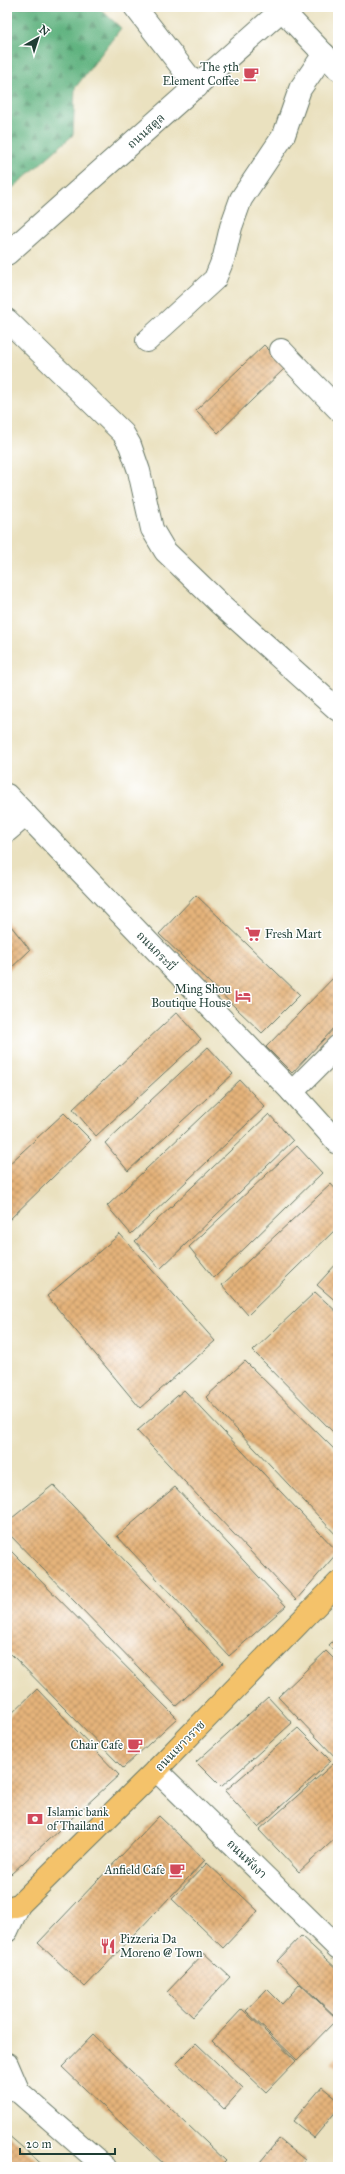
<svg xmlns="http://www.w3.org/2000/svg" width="345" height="2174" font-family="'IM FELL Great Primer','Noto Serif Thai',serif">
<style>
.forest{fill:url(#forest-firs);stroke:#40785a}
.building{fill:url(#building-cross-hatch)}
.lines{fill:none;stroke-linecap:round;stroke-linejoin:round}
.minor-casing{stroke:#667665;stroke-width:24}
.major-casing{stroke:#667665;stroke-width:24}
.minor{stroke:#fff;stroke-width:22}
.major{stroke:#f4c26a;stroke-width:22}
.labels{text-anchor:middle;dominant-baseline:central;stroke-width:3;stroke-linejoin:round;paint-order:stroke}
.poi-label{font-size:12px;fill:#1f3d34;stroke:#fff;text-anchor:end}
.street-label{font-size:12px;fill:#1f3d34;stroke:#fff}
</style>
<defs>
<pattern id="forest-firs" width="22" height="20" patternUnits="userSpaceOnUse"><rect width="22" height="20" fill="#60b380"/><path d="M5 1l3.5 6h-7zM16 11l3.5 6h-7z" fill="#4f936a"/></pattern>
<pattern id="building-cross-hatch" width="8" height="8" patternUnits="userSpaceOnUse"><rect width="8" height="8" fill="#e5b37a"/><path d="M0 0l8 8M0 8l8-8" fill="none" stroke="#b99365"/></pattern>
</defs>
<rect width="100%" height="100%" fill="#fff"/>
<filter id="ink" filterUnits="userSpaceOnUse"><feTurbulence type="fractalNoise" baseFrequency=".025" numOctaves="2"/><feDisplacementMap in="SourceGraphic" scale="8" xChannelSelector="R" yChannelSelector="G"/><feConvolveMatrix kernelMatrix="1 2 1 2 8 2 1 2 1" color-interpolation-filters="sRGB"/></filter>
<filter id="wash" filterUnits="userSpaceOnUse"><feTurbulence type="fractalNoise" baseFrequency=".012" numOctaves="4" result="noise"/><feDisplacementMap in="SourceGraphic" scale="16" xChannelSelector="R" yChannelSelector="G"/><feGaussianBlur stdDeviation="0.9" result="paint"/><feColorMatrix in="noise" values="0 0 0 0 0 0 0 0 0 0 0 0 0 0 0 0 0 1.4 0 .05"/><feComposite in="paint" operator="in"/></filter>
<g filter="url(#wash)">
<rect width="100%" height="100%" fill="#eae1bf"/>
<path class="forest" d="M7 7H98L121 28 75 88 73 135 7 193Z"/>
<g id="blocks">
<g class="building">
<path d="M264 345 286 367 218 433 196 410Z"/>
<path d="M196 895 300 995 262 1033 159 934Z"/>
<path d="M7 921 30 950 7 972Z"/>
<path d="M338 973V1024L292 1073 266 1047Z"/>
<path d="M177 1012 201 1039 96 1136 73 1109Z"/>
<path d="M208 1047 233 1074 128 1171 105 1143Z"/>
<path d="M240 1080 265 1107 131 1234 107 1206Z"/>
<path d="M64 1113 91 1140 7 1222V1166Z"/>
<path d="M269 1114 293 1141 160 1269 135 1241Z"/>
<path d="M297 1146 322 1173 214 1278 189 1247Z"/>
<path d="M331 1184 338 1192V1227L248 1315 222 1285Z"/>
<path d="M120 1234 215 1341 140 1408 47 1296Z"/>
<path d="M338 1262V1303L317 1285Z"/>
<path d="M315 1292 338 1313V1437L253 1351Z"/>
<path d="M245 1361 338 1453V1537L206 1397Z"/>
<path d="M184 1390 338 1552 296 1600 137 1431Z"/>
<path d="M53 1485 223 1664 176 1706 7 1532V1522Z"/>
<path d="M175 1487 286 1606 229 1656 117 1536Z"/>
<path d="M9 1549 177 1718 123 1768 7 1650V1551Z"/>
<path d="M338 1636V1655L329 1645Z"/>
<path d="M326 1651 338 1663V1760L278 1697Z"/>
<path d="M37 1689 119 1775 11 1874 7 1869V1718Z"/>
<path d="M268 1697 292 1723 221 1787 196 1762Z"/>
<path d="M298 1728 331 1761 258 1827 225 1791Z"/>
<path d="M333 1764 338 1770V1836L299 1872 259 1830Z"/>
<path d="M159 1816 205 1860 85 1987 38 1943Z"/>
<path d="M207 1863 258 1911 223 1948 172 1899Z"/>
<path d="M301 1936 338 1970 337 2018 277 1961Z"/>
<path d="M204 1953 230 1977 193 2017 167 1992Z"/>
<path d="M300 1984 337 2019 297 2060 246 2011 267 1989 282 2004Z"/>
<path d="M242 2009 296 2061 266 2092 212 2041Z"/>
<path d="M93 2035 226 2161 220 2167H167L62 2067Z"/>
<path d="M196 2043 243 2088 224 2109 176 2063Z"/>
<path d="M338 2055V2069L331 2063Z"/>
<path d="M322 2087 338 2100V2109L314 2138 293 2121Z"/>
<path d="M7 2134 45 2167H7Z"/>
<path d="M279 2139 305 2160 300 2167H256Z"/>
</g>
</g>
</g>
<g filter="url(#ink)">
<use href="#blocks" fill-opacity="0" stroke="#667665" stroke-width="1"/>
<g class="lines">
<defs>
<g id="minor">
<path d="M135 7 197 87"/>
<path d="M282 10 338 69"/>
<path d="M7 254 285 7"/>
<path d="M7 320 123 433 130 445 139 471 152 529 165 551 219 603 338 710"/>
<path d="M147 341 215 279 224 257 231 227 241 199 284 135 300 89 324 54"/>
<path d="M281 350 338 409"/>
<path d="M7 795 292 1092 338 1143"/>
<path d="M7 831 26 815"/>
<path d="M292 1092 338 1046"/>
<path d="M156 1770 338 1948"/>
<path d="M7 1931 19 1905"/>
<path d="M7 2064 19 2092"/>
<path d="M7 2088 19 2092 105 2167"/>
</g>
<path id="major" d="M7 1908 19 1905 156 1770 338 1583"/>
</defs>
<use href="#minor" class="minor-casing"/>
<use href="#major" class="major-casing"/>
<use href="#minor" class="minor"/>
<use href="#major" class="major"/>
</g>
</g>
<defs>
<symbol id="cafe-bare" viewBox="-9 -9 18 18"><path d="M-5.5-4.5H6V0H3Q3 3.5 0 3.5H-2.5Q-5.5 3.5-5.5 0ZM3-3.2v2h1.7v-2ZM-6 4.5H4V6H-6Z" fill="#d1495b" stroke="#fff" stroke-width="2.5" paint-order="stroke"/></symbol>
<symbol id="supermarket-bare" viewBox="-9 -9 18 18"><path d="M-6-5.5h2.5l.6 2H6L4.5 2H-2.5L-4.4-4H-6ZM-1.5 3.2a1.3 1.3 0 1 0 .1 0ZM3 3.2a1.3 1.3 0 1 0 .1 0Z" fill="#d1495b" stroke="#fff" stroke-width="2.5" paint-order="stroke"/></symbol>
<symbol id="hotel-bare" viewBox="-9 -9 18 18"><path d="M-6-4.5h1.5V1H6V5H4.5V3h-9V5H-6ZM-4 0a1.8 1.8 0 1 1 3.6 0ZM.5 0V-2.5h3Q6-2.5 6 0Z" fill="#d1495b" stroke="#fff" stroke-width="2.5" paint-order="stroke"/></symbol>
<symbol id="bank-bare" viewBox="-9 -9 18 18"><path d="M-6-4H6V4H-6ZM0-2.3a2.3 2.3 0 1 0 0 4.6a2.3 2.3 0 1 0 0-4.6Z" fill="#d1495b" stroke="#fff" stroke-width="2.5" paint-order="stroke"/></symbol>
<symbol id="restaurant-bare" viewBox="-9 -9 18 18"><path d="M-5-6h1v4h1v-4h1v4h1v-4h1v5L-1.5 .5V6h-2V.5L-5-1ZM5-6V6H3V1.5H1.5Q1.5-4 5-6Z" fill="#d1495b" stroke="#fff" stroke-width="2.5" paint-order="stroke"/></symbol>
</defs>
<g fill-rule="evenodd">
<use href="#cafe-bare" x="240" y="63" width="22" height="22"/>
<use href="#supermarket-bare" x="242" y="923" width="22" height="22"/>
<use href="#hotel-bare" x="232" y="985" width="22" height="22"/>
<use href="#cafe-bare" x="124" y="1734" width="22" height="22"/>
<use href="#bank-bare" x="24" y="1808" width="22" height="22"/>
<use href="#cafe-bare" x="166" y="1859" width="22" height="22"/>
<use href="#restaurant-bare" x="97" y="1935" width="22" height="22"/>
</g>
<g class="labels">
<g class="poi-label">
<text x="239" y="67">The 5th<tspan x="239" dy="14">Element Coffee</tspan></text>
<text x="265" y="934" text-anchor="start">Fresh Mart</text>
<text x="231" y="989">Ming Shou<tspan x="231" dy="14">Boutique House</tspan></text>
<text x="123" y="1745">Chair Cafe</text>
<text x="47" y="1812" text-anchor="start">Islamic bank<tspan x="47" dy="14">of Thailand</tspan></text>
<text x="165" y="1870">Anfield Cafe</text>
<text x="120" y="1939" text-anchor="start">Pizzeria Da<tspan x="120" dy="14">Moreno @ Town</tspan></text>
</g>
<g class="street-label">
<text transform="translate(146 131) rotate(-42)">ถนนสตูล</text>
<text transform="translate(156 951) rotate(46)">ถนนกระบี่</text>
<text transform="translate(180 1746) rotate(-46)">ถนนเยาวราช</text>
<text transform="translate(247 1859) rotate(44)">ถนนพังงา</text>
</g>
</g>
<rect width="345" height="2174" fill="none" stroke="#fff" stroke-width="24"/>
<g transform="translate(38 38) rotate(39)" stroke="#ffffff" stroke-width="3" paint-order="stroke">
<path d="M0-3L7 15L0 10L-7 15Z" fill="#1f3d34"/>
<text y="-6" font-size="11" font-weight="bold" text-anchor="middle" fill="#1f3d34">N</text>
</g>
<path d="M20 2148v6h95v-6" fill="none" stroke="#1f3d34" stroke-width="2"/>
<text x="26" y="2148" font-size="12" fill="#1f3d34" stroke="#ffffff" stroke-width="3" paint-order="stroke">20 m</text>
</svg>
